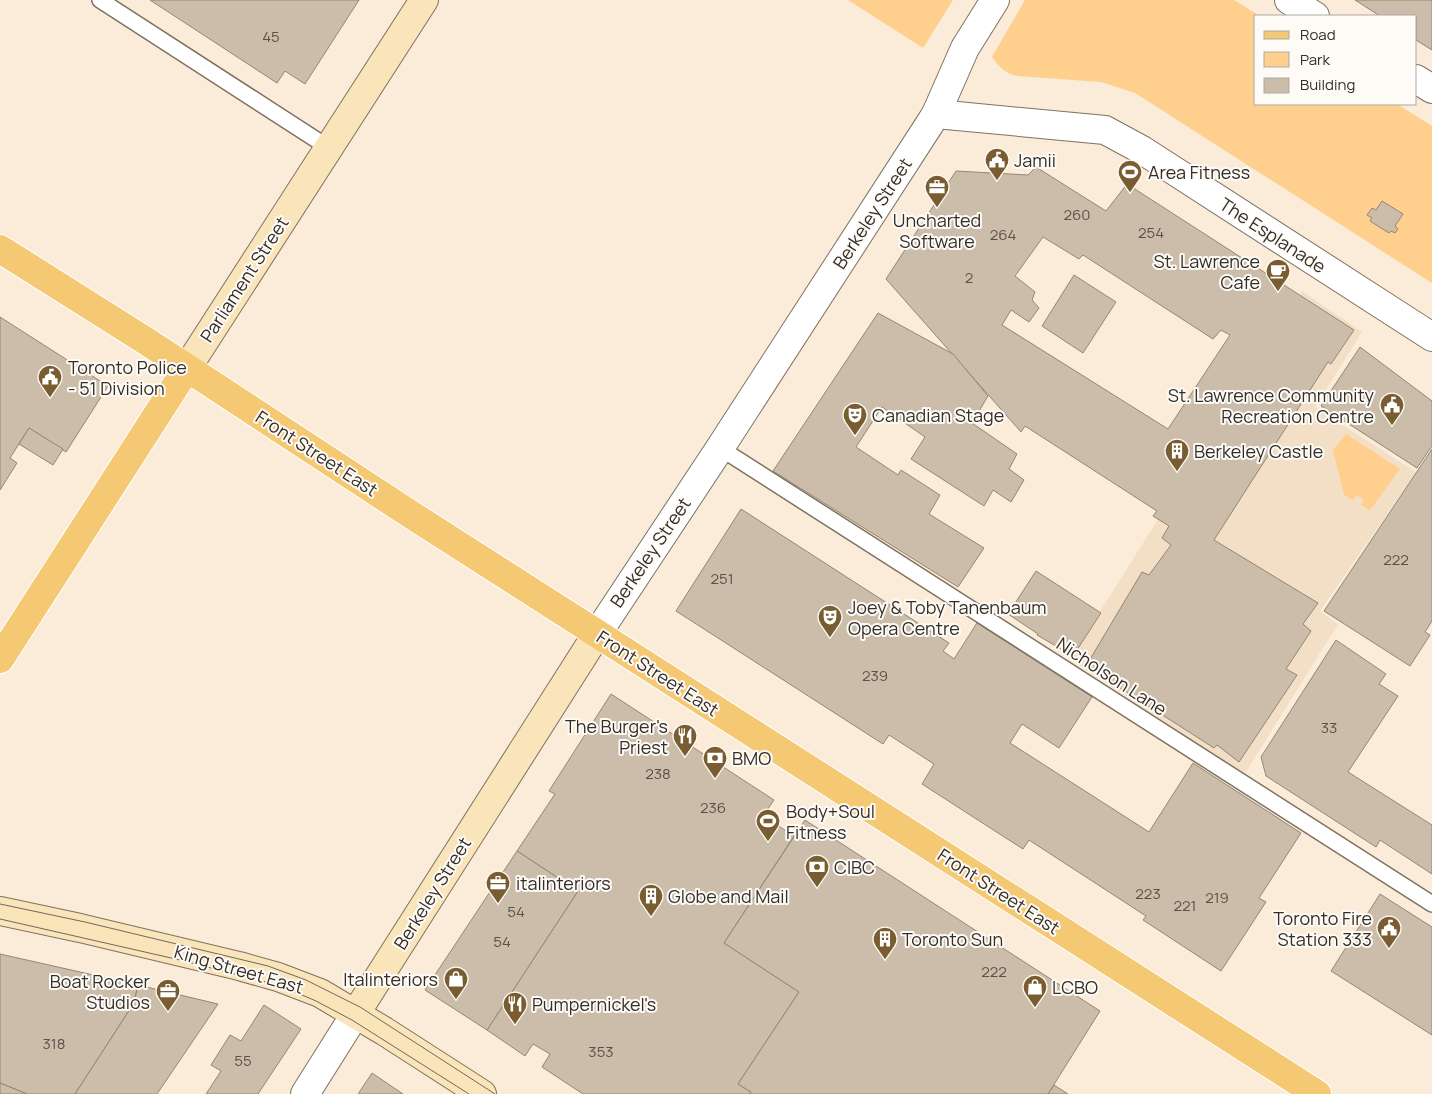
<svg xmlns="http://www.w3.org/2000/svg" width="1432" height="1094" font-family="Manrope,sans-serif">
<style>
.built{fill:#f2dfc6}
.green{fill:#fecf8d}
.building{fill:#cbbdaa;stroke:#938674;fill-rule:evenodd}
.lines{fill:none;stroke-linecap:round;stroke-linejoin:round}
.lane-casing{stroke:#7e7261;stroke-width:18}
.street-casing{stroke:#7e7261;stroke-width:30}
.secondary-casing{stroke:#7e7261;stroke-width:30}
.primary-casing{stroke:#fff;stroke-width:30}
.lane{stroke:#fff;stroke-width:15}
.street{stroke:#fff;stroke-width:28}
.secondary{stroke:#fae4b9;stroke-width:28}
.primary{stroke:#f5c974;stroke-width:28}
.tram{stroke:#70685d;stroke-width:1}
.labels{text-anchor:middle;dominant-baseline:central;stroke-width:4;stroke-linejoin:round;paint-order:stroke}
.number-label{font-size:15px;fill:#595248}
.poi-label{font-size:18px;fill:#332e27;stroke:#fefbf7;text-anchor:start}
.street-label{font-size:18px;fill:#332e27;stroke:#fefbf7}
</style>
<rect width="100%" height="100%" fill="#faecd8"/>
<path class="built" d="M1302 291 1362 332 1315 407 1416 472 1320 611 1338 624 1244 775 1070 659Z"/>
<g class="green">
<path d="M848 0H953L923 48Z"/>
<path d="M1025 0H1234L1260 16H1256V104H1397L1432 126V283L1135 93 1101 82 1017 76C1005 73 999 67 992 57Z"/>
<path d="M1346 434 1400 469 1370 510 1361 505 1364 500 1357 495 1353 500 1344 495 1333 450Z"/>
</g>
<g class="building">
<path d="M150 0H359L305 84 285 71 277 83Z"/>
<path d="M1355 0H1432V50L1416 40V16H1380Z"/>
<path d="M1036 167 1106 211 1127 184 1354 330 1331 364 1328 362 1214 540 1318 603 1303 624 1311 631 1286 669 1297 675 1239 762 1217 745 1214 748 1086 666 1142 572 1149 575 1171 545 1162 538 1169 526 1153 516 1157 511 1025 426 1021 432 886 279 956 171 1028 175ZM1043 237 1079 259 1083 255 1213 339 1221 330 1230 335 1168 429 1002 325 1011 310 1029 322 1039 308 1032 300 1035 292 1015 276Z"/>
<path d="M1382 201 1403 214 1395 226 1398 229 1395 233 1391 231 1389 233 1370 221 1372 218 1367 215 1372 208 1376 210Z"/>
<path d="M1074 275 1116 302 1083 353 1042 326Z"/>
<path d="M878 313 953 354 988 396 972 423 1017 454 1009 469 1024 480 1011 502 993 490 984 506 911 459 925 437 882 407 856 447 898 475 901 470 940 495 929 514 984 548 958 587 773 471Z"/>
<path d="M0 317 108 386 66 452 29 428 10 458 17 463 0 490Z"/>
<path d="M1360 347 1432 401V446L1417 468 1321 406Z"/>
<path d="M29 428 63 449 53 465 19 444Z"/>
<path d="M1432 449V621L1425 632 1430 635 1410 666 1324 611Z"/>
<path d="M741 509 949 643 943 651 954 659 977 623 1092 697 1059 748 1022 724 1010 743 1149 832 1193 763 1301 833 1259 898 1266 902 1221 971 1143 920 1146 916 1029 840 1023 849 922 784 934 764 889 735 883 744 676 611Z"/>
<path d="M1036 571 1101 613 1073 656 1037 635 1038 634 1008 614Z"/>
<path d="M1336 640 1386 674 1379 684 1398 696 1348 772 1432 825V874L1380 840 1376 847 1266 776 1261 757Z"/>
<path d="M611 694 774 800 763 816 794 836 724 943 799 992 738 1084 751 1092 750 1094H583L542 1067 550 1054 533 1044 525 1056 487 1030 578 891 517 851 555 794 549 791Z"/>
<path d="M805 820 1100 1011 1048 1094H750L751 1092 738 1084 799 992 724 943Z"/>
<path d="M517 851 578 891 487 1030 425 990Z"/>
<path d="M1380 894 1432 927V1035L1331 971Z"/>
<path d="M0 954 138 985 134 1003 75 1094H27L0 1083Z"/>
<path d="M138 985 218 1004 157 1094H75L134 1003Z"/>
<path d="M264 1005 301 1029 258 1094H206L221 1071 211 1065 230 1035 241 1041Z"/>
<path d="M372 1073 403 1094H358Z"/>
<path d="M0 1083 27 1094H0Z"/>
<path d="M1054 1085 1068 1094H1048Z"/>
</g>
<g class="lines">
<defs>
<g id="lane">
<path d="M100 0 329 148"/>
<path d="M720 448 1432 904"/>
</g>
<g id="street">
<path d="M1289 0 1315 16"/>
<path d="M1416 79 1432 89"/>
<path d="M936 114 1105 130 1142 150 1432 337"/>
<path d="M597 634 720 448 929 125 936 114 965 48 995 0"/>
<path d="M305 1094 356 1013"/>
</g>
<g id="secondary">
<path d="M187 368 424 0"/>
<path d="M0 911 80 928 239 966 278 977 320 993 384 1031 482 1094"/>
<path d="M356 1013 597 634"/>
</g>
<g id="primary">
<path d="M0 249 146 341 407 512 1317 1094"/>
<path d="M0 659 187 368"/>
</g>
</defs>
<use href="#lane" class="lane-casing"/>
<use href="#street" class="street-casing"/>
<use href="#secondary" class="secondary-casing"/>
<use href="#primary" class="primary-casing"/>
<use href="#lane" class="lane"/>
<use href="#street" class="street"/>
<use href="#secondary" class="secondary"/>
<use href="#primary" class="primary"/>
<g class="tram">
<path d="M0 904 85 922 268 966 306 980 360 1007 495 1094"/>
<path d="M0 919 180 960 281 986 316 1001 352 1020 469 1094"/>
</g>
</g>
<defs>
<symbol id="civic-pin" viewBox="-11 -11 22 30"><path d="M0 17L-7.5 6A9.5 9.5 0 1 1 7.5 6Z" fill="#795c30" stroke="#fefbf7"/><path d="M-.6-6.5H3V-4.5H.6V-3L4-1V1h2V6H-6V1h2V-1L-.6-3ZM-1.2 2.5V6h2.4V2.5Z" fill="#fff"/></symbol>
<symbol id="stadium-pin" viewBox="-11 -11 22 30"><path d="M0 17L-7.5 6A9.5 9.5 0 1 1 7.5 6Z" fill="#795c30" stroke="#fefbf7"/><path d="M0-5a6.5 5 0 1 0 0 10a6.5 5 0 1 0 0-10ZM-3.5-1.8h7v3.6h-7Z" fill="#fff"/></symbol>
<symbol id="office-pin" viewBox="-11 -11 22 30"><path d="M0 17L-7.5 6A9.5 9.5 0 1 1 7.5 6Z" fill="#795c30" stroke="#fefbf7"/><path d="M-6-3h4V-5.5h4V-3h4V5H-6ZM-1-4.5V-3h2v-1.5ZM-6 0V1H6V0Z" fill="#fff"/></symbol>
<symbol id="cafe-pin" viewBox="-11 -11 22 30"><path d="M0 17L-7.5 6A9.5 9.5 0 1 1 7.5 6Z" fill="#795c30" stroke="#fefbf7"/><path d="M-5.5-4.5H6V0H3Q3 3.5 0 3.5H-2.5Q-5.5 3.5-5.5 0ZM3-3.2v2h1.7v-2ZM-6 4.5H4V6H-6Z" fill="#fff"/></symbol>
<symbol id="theatre-pin" viewBox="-11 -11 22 30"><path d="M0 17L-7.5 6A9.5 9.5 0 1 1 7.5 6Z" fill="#795c30" stroke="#fefbf7"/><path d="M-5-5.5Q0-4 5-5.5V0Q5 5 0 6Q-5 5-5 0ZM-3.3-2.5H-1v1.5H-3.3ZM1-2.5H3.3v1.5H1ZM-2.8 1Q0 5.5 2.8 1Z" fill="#fff"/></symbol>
<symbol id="building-pin" viewBox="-11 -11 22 30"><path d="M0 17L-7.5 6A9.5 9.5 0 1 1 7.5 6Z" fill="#795c30" stroke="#fefbf7"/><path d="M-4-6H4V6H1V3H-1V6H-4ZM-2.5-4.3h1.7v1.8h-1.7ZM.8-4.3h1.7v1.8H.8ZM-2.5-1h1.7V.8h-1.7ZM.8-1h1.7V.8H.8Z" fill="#fff"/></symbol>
<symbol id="restaurant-pin" viewBox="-11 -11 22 30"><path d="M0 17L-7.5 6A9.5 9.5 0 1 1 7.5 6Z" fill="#795c30" stroke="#fefbf7"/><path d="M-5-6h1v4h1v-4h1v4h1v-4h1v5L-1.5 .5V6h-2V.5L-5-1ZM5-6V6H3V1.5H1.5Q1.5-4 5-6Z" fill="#fff"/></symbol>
<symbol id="bank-pin" viewBox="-11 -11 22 30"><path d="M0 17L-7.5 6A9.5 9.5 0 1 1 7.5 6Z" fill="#795c30" stroke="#fefbf7"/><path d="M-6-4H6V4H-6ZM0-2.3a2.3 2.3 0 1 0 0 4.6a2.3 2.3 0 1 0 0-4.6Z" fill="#fff"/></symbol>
<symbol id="shop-pin" viewBox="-11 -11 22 30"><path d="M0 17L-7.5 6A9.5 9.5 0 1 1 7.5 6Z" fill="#795c30" stroke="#fefbf7"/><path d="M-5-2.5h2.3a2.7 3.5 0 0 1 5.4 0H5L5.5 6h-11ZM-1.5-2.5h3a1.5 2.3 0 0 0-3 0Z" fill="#fff"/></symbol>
</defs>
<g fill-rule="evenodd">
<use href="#civic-pin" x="983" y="146" width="28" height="38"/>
<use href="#stadium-pin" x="1116" y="158" width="28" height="38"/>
<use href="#office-pin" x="923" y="173" width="28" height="38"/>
<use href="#cafe-pin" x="1264" y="257" width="28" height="38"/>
<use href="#civic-pin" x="36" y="363" width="28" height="38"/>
<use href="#civic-pin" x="1378" y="391" width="28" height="38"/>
<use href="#theatre-pin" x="841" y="401" width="28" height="38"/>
<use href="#building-pin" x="1163" y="437" width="28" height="38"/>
<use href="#theatre-pin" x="816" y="603" width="28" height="38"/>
<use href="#restaurant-pin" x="671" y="722" width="28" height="38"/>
<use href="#bank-pin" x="701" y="744" width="28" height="38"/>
<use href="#stadium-pin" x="754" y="807" width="28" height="38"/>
<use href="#bank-pin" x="803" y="853" width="28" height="38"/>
<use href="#office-pin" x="484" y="869" width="28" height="38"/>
<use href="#building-pin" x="637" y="882" width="28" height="38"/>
<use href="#civic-pin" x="1375" y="914" width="28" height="38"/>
<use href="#building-pin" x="871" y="925" width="28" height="38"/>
<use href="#shop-pin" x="442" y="965" width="28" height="38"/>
<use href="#shop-pin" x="1021" y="973" width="28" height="38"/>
<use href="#office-pin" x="154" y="977" width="28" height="38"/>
<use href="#restaurant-pin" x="501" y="990" width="28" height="38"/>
</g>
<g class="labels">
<g class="number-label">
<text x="271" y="36">45</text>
<text x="1077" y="214">260</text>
<text x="1151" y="232">254</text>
<text x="1003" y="234">264</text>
<text x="969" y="277">2</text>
<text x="1396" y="559">222</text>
<text x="722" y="578">251</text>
<text x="875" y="675">239</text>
<text x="1329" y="727">33</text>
<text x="658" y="773">238</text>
<text x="713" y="807">236</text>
<text x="1148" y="893">223</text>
<text x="1217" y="897">219</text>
<text x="1185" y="905">221</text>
<text x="516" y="911">54</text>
<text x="502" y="941">54</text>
<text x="994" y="971">222</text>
<text x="54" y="1043">318</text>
<text x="601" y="1051">353</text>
<text x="243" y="1060">55</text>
</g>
<g class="poi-label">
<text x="1014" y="160">Jamii</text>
<text x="1148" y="172">Area Fitness</text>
<text x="937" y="220" text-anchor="middle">Uncharted<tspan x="937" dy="21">Software</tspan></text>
<text x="1260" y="261" text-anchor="end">St. Lawrence<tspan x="1260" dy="21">Cafe</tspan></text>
<text x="68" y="367">Toronto Police<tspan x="68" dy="21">- 51 Division</tspan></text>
<text x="1374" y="395" text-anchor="end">St. Lawrence Community<tspan x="1374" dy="21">Recreation Centre</tspan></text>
<text x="872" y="415">Canadian Stage</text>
<text x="1194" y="451">Berkeley Castle</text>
<text x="848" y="607">Joey &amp; Toby Tanenbaum<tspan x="848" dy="21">Opera Centre</tspan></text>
<text x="668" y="726" text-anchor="end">The Burger's<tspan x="668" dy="21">Priest</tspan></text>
<text x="732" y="758">BMO</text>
<text x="786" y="811">Body+Soul<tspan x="786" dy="21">Fitness</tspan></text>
<text x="834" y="867">CIBC</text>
<text x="516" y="883">italinteriors</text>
<text x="668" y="896">Globe and Mail</text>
<text x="1372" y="918" text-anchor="end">Toronto Fire<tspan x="1372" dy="21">Station 333</tspan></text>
<text x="902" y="939">Toronto Sun</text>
<text x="438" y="979" text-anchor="end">Italinteriors</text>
<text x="150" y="981" text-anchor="end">Boat Rocker<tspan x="150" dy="21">Studios</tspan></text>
<text x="1052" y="987">LCBO</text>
<text x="532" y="1004">Pumpernickel's</text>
</g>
<g class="street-label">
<text transform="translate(872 213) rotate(-57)">Berkeley Street</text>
<text transform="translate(1273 235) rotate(33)">The Esplanade</text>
<text transform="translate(244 279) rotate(-57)">Parliament Street</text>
<text transform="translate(317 453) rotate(33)">Front Street East</text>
<text transform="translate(650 552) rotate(-56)">Berkeley Street</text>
<text transform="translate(658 673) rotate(33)">Front Street East</text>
<text transform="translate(1112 676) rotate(33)">Nicholson Lane</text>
<text transform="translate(999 891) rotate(33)">Front Street East</text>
<text transform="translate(432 893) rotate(-58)">Berkeley Street</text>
<text transform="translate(239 969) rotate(16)">King Street East</text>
</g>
</g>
<rect x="1254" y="15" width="162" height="90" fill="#fefbf7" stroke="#ada9a4"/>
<rect x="1264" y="31" width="25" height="8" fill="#f5c974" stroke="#ada9a4"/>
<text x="1300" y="40" font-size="15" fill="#332e27">Road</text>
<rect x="1264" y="52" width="25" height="15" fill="#fecf8d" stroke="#ada9a4"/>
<text x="1300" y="65" font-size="15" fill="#332e27">Park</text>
<rect x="1264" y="78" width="25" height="15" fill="#cbbdaa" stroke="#ada9a4"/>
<text x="1300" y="90" font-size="15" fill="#332e27">Building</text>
</svg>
